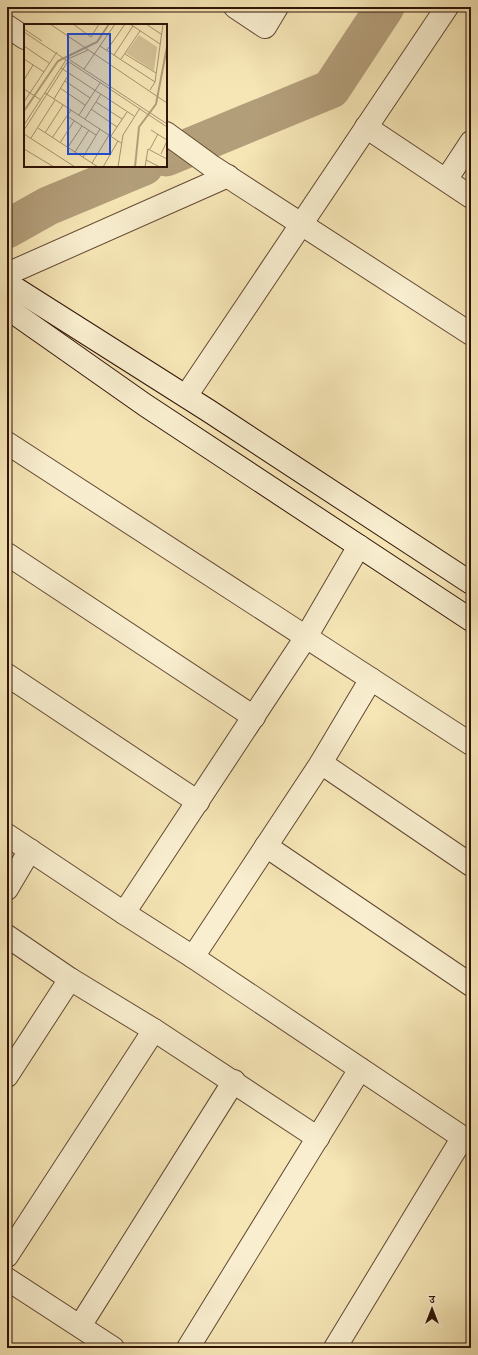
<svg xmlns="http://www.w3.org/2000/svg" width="478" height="1355" font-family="Vollkorn,'Noto Serif Devanagari',serif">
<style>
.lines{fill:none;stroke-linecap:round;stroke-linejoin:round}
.river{stroke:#b39e7a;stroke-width:39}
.street-casing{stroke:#624833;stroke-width:24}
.secondary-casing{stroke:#301307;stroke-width:24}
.street{stroke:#f9efd0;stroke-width:22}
.secondary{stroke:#f9efd0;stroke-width:22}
.inset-river{fill:none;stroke:#b39e7a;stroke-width:2}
.inset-road{fill:none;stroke:#a79270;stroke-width:1}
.view{fill:#1d4ed8;fill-opacity:0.15;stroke:#1d4ed8;stroke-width:2}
.inset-edge{fill:none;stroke:#301307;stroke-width:2}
</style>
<rect width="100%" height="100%" fill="#f6e6b6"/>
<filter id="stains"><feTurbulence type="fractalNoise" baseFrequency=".005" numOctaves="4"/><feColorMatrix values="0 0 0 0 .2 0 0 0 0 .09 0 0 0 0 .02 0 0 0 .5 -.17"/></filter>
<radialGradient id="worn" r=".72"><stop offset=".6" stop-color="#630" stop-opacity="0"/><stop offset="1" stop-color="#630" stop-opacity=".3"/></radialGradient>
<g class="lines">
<g class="river">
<path d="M166 157 331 89 385 7"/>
<path d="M7 229 48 206 144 166"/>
</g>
<defs>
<g id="street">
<path d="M235 7 265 27 277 7"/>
<path d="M7 26 25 38"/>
<path d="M366 127 471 197"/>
<path d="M166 133 210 165 471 334"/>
<path d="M446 180 471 142"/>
<path d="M7 274 228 176"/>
<path d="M186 396 447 7"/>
<path d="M7 443 471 744"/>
<path d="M7 554 254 717"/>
<path d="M7 675 198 802"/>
<path d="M321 763 471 865"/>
<path d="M7 835 124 913 193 957 471 1143"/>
<path d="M266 846 471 985"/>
<path d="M7 889 30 850"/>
<path d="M124 913 306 637 359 546"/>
<path d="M7 936 70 979 154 1030 318 1138"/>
<path d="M193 957 321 763 371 679"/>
<path d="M7 1076 70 979"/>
<path d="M7 1256 154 1030"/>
<path d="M7 1279 113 1348"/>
<path d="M80 1326 234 1081"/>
<path d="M188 1348 360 1069"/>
<path d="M335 1348 463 1137"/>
</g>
<g id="secondary">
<path d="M7 283 209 411 471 583"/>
<path d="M7 308 145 405 471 620"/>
</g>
</defs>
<use href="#street" class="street-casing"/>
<use href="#secondary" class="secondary-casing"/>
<use href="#street" class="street"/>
<use href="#secondary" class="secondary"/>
</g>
<g transform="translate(24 24)">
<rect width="143" height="143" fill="#f6e6b6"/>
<path d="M115 11 133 23 130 47 102 29Z" fill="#d4c298"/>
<path class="inset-river" d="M0 87 34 37 73 18 85 0M111 143 115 103 132 80 143 23"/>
<path class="inset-road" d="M26 0 143 79M49 0 67 13 75 0M106 0 136 20M122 0 137 10M0 5 18 17M0 8 143 103M0 22 25 39M76 22 131 58M83 26 101 0M101 30 132 49M90 31 109 2M0 35 20 48M44 35 64 26M97 35 116 7M46 36 143 100M37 44 110 92M60 45 91 0M0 56 9 41M41 57 66 74M36 64 61 81M0 65 17 76M126 66 131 58 139 0M21 69 97 119M30 75 45 50M0 78 33 28M72 78 98 95M67 85 93 103M55 91 76 59M43 92 72 111M61 95 77 70M0 101 42 36M14 104 74 143M0 106 44 37M127 106 143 116M21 109 39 81M0 110 51 143M87 112 103 88M7 114 31 76M28 114 47 86M36 119 50 97M44 123 58 102M0 125 30 143M126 125 134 110M51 128 65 106M137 130 143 117M59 133 76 105M122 136 136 143M68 139 85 111M79 143 94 117M94 143 99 111 116 84M121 143 124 125 143 135"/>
<path class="view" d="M44 10H86V130H44Z"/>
<rect width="143" height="143" class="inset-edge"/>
</g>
<rect width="478" height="1355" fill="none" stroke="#f6e6b6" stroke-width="24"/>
<rect x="8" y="8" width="462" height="1339" fill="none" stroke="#301307" stroke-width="2"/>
<rect x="12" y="12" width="454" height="1331" fill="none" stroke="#301307"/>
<g transform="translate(432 1309)" stroke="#f9efd0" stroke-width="3" paint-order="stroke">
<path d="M0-3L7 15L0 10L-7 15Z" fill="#301307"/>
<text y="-6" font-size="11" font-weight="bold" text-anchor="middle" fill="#301307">उ</text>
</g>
<rect width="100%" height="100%" filter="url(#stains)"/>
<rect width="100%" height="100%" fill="url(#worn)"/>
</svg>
